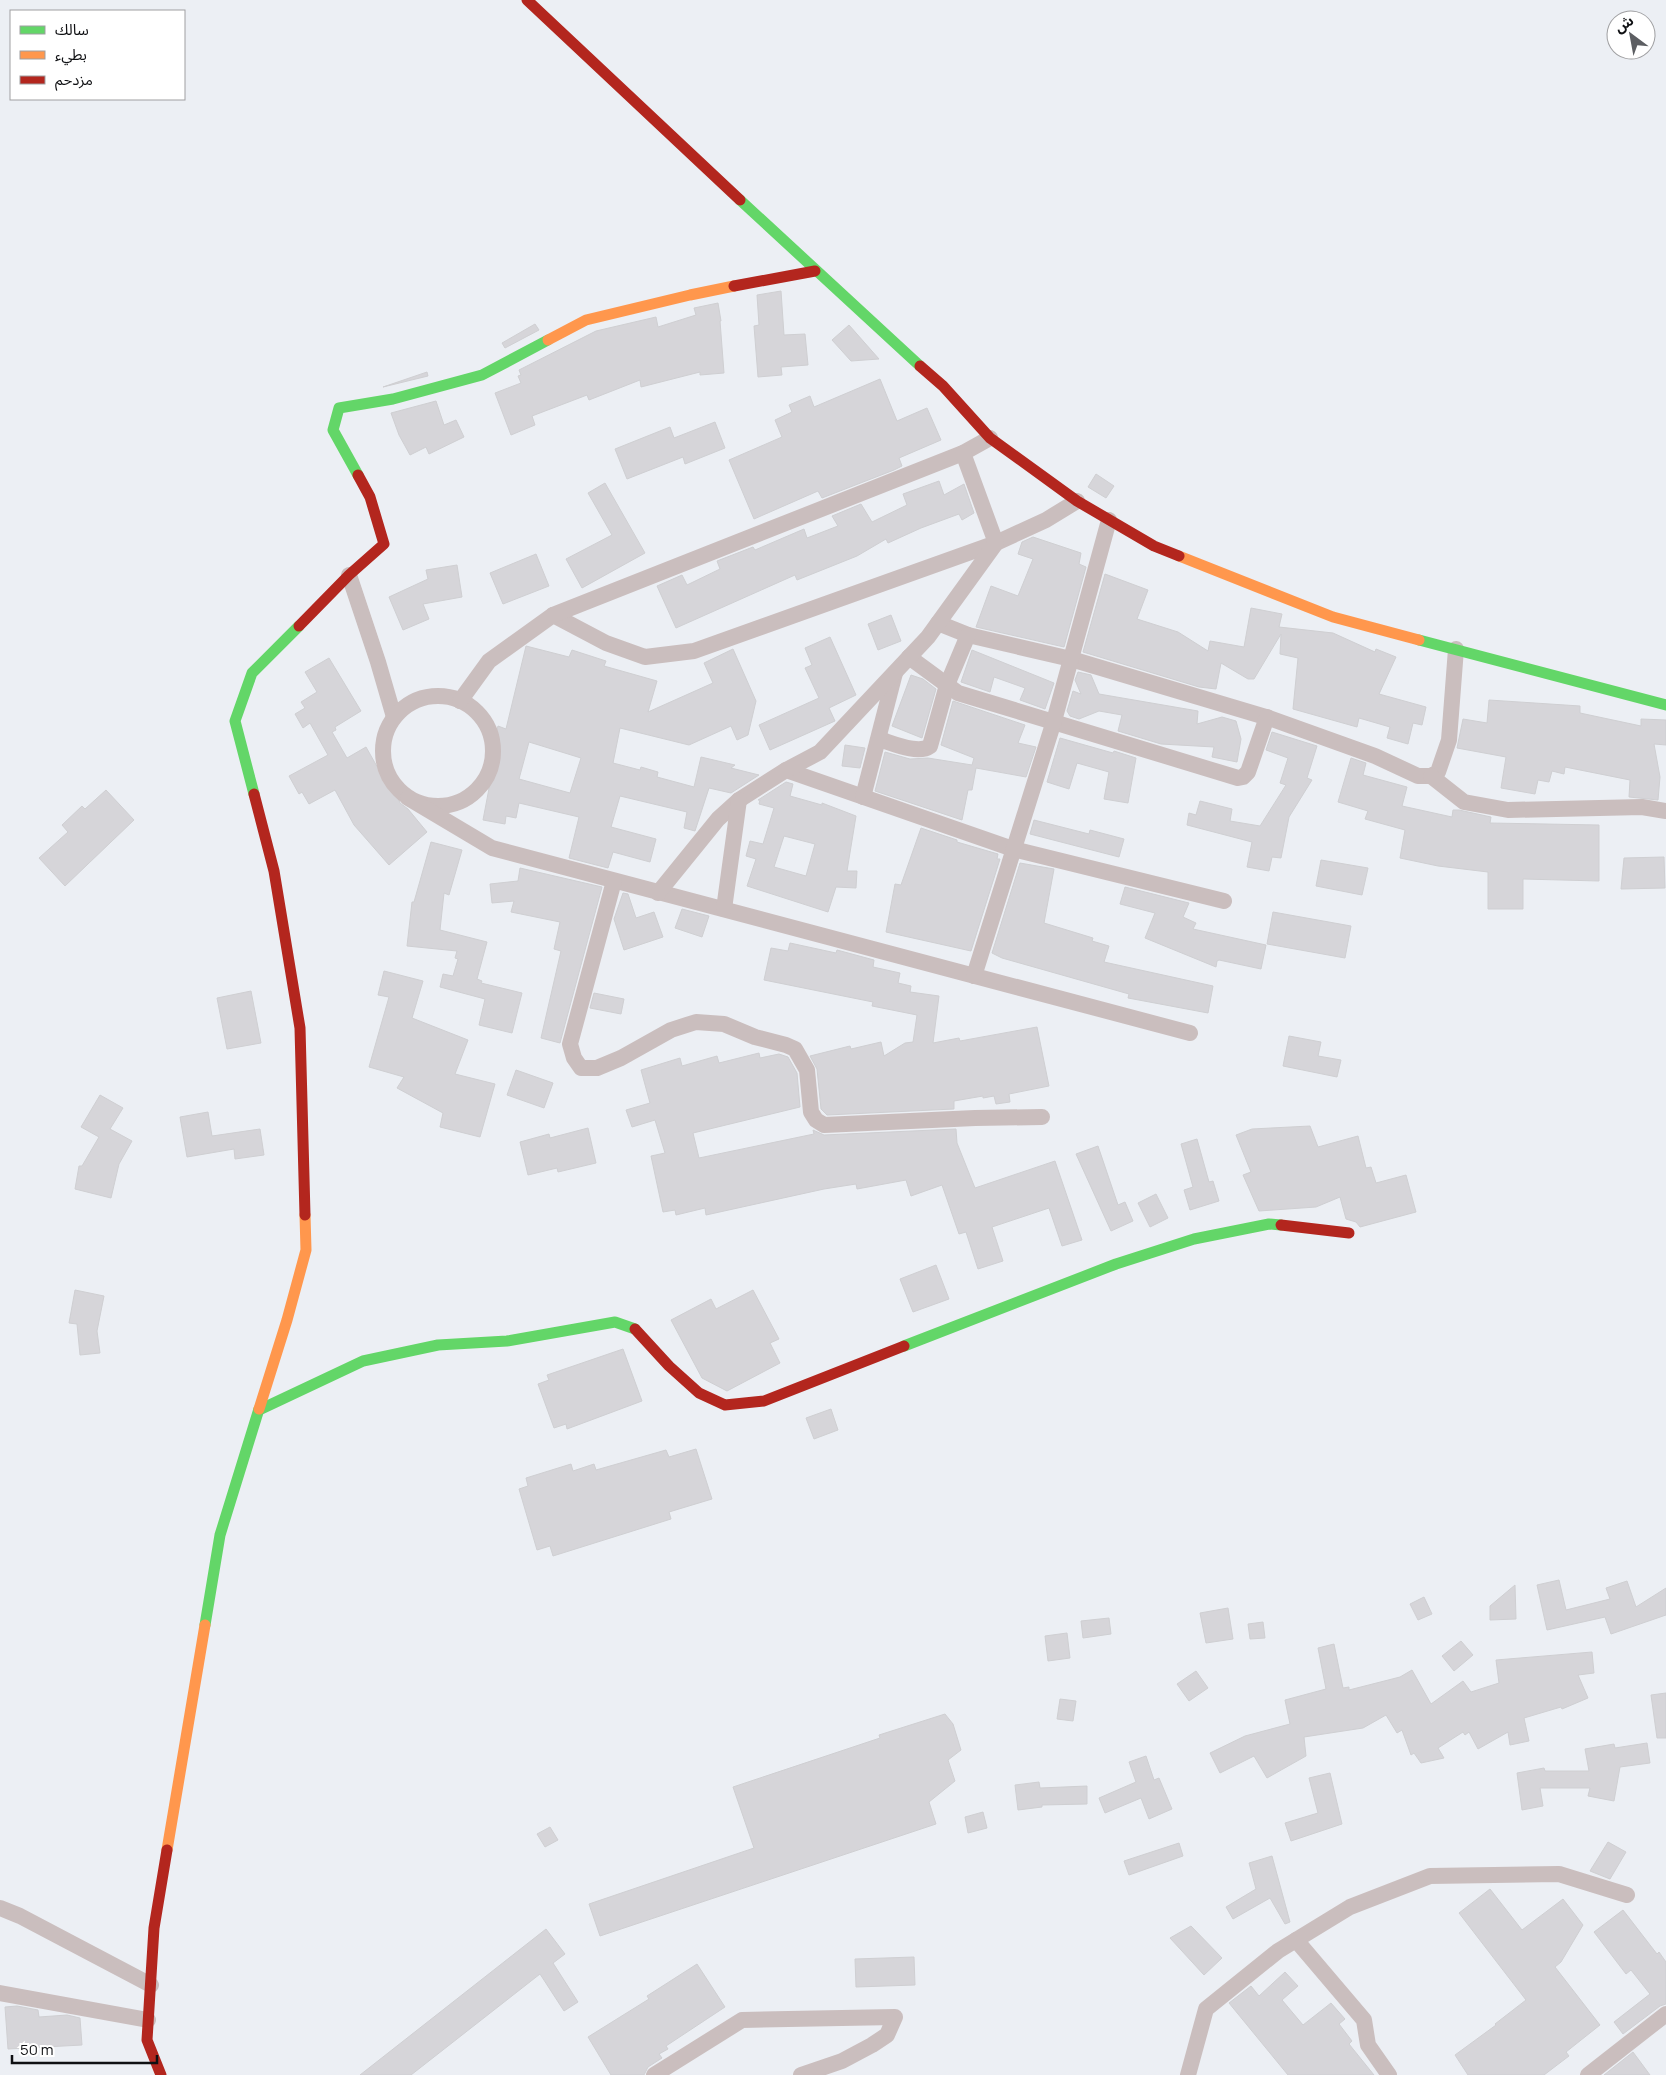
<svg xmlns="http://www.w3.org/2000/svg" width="1666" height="2075" font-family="Manrope,'Noto Sans Arabic',sans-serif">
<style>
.building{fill:#d6d5d9;stroke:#cfcfd2;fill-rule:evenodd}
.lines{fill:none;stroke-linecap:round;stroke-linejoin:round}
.street{stroke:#cabebe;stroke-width:16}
.fast{stroke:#63d668;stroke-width:11}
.slow{stroke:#ff974d;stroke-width:11}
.jam{stroke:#b3261e;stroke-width:11}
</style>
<rect width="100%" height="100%" fill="#eceff4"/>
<g class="building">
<path d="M781 291 784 335 805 334 808 365 781 367 782 375 758 377 754 326 759 325 757 295Z"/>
<path d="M718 303 721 321H720L724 373 700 375V372L641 387 640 380 589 400 587 395 532 416 535 425 511 435 495 393 521 383 518 376 521 375 519 370 596 331 656 317 658 327 696 315 694 308Z"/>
<path d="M535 324 539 330 505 348 502 343Z"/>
<path d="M849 325 879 359 851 361 832 340Z"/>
<path d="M427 372 428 376 383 387Z"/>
<path d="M880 379 897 421 927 408 941 440 899 458 902 466 894 470 822 498 818 491 754 519 729 460 782 437 775 420 792 412 789 405 810 396 814 407Z"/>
<path d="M436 401 444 425 456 420 464 437 429 454 426 447 410 455 399 435 391 413Z"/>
<path d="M715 422 725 448 685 464 683 457 627 479 615 449 670 427 674 438Z"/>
<path d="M1096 474 1114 486 1106 498 1088 487Z"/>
<path d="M939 481 944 495 964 484 974 513 962 520 959 514 921 528 888 543 886 539 857 556 797 580 795 575 676 628 657 586 682 575 687 585 720 569 717 561 753 547 755 550 804 529 807 538 838 526 832 516 861 504 872 522 907 505 903 494Z"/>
<path d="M605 483 645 553 582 588 566 559 612 535 588 493Z"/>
<path d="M1033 537 1081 553 1079 564 1086 567 1064 647 976 627 991 586 1018 596 1033 559 1018 554 1022 542Z"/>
<path d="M536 554 549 586 503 604 490 573Z"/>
<path d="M457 565 462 597 423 604 429 619 403 630 389 597 428 579 426 570Z"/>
<path d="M1105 574 1148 590 1137 619 1178 632 1208 651 1210 641 1244 647 1251 608 1282 614 1279 627 1333 633 1375 652 1376 649 1396 657 1379 694 1426 707 1422 725 1413 723 1408 744 1387 738 1390 727 1359 718 1357 727 1293 709 1298 658 1280 654 1281 634 1254 679H1248L1221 663 1216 689 1199 687 1083 652Z"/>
<path d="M891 615 901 641 878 650 868 624Z"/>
<path d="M830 637 856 695 829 708 835 721 770 750 759 725 819 698 805 668 812 665 805 648Z"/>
<path d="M526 646 569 657 572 650 606 661 604 666 657 681 648 712 713 683 704 663 733 649 756 701 748 735 737 740 731 726 689 745 620 728 613 763 640 770 641 767 658 772 657 777 694 787 701 757 735 765 731 768 759 775 731 793 709 788 695 831 684 828 687 812 620 796 611 827 656 839 650 862 613 852 608 868 569 858 579 817 519 803 516 818 506 816 505 824 483 820 494 762 489 761 498 726 506 729ZM529 742 581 758 570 793 519 779Z"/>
<path d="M972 650 1054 683 1045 709 1020 700 1025 688 994 677 990 692 961 682Z"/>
<path d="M329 658 361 711 335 727 336 730 332 732 347 758 366 747 388 786 398 798 400 803 408 809 427 832 389 865 354 825 335 790 309 804 302 792 299 794 289 776 328 755 310 723 303 728 295 714 305 708 301 702 317 692 305 672Z"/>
<path d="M1078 672 1091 675 1099 694 1198 711 1197 724 1222 717 1236 721 1241 739 1237 762 1212 757 1214 747 1161 744 1118 731 1122 715 1099 711 1079 719 1070 716 1067 711 1073 691 1081 694 1075 680Z"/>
<path d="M911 675 923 679 936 689 922 738 892 726Z"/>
<path d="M1489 700 1580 706V713L1641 726V719L1666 720V745L1654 744 1660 777 1658 800 1629 797 1630 780 1565 767 1564 774 1552 771 1549 782 1538 780 1535 794 1501 788 1506 757 1457 748 1463 719 1487 723Z"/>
<path d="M953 701 1025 725 1018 743 1036 747 1026 777 976 768 972 790H968L962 820 875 791 885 752 910 759 928 758 972 765 974 758 941 745Z"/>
<path d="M1272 732 1317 746 1307 778 1312 780 1289 817 1281 858 1272 857 1269 871 1247 867 1252 842 1187 825 1189 813 1196 815 1200 801 1232 809 1230 821 1260 826 1286 785 1280 783 1288 758 1266 750Z"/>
<path d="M1060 738 1113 753 1114 751 1136 758 1128 803 1104 799 1109 772 1077 763 1069 789 1047 782Z"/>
<path d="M845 745 865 748 860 768 842 766Z"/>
<path d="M1351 758 1366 763 1363 775 1407 787 1402 806 1452 817 1453 810H1459L1491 817 1490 823 1599 825V881L1523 879V909H1488V872L1438 866 1400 858 1405 830 1365 819 1368 811 1338 802Z"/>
<path d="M786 782 793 784 790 796 822 805V803L856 816 847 871H857L856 888 836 887 828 912 747 886 756 859 746 856 750 841 763 844 774 808 759 804 760 800H758ZM784 836 815 844 806 876 774 867Z"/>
<path d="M106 790 134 820 65 886 39 858 68 832 62 825 82 806 85 809Z"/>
<path d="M1034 820 1089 834 1090 830 1124 839 1119 857 1030 834Z"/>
<path d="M921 828 957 840V842L998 854 997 859H1000L971 951 886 932 895 884 901 885Z"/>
<path d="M431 842 462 850 449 895 444 893 440 930 487 942 477 979 482 981 481 983 522 993 512 1033 479 1025 485 999 440 987 443 974 453 976 458 959 455 958 457 951 407 946 412 902H414Z"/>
<path d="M1664 857 1665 888 1621 889 1624 858Z"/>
<path d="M1321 860 1368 868 1362 895 1316 886Z"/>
<path d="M1020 863 1054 869 1044 923 1093 938 1092 941 1109 946 1104 962 1213 986 1208 1013 1128 998 1129 994 1002 958 992 953Z"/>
<path d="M520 868 602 887 560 1043 541 1038 561 951 554 949 560 922 511 912 514 901 492 903 490 884 518 881Z"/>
<path d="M1125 887 1189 903 1183 917 1196 923 1193 929 1266 945 1261 969 1219 960 1217 961 1216 967 1145 938 1155 913 1120 904Z"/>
<path d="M623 893 628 894 636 918 654 912 663 937 624 950 614 919Z"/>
<path d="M682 909 709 916 702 937 675 928Z"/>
<path d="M1273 912 1351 926 1345 958 1267 944Z"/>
<path d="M790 943 836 953 837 950 874 960 873 967 900 973 898 983 911 986 910 992 939 996 933 1043 959 1038 960 1041 1037 1027 1049 1086 1009 1094 1010 1102 996 1104 994 1096 983 1098V1096L954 1101V1109L827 1115 821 1109 817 1069 810 1056 850 1046 851 1049 881 1042 884 1056 905 1043 913 1042 917 1015 872 1006 873 1002 764 980 771 948 788 951Z"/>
<path d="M384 971 423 981 412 1018 468 1040 455 1074 495 1084 480 1137 440 1127 443 1113 397 1088 404 1077 369 1067 389 997 378 995Z"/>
<path d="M251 991 261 1043 227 1049 217 998Z"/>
<path d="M594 993 624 999 621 1014 590 1008Z"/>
<path d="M1289 1036 1321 1042 1318 1056 1341 1060 1337 1077 1283 1066Z"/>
<path d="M759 1053 760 1058 779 1054 788 1057 797 1073 800 1107 693 1133 699 1158 814 1134 813 1130 824 1135 956 1129 957 1143 975 1188 1055 1161 1082 1240 1062 1246 1049 1208 992 1227 1003 1261 978 1269 966 1232 959 1234 942 1185 911 1196 906 1180 857 1189 856 1184 824 1189 706 1215 705 1208 676 1215 675 1210 663 1212 651 1156 665 1153 655 1120 632 1127 626 1110 650 1103 641 1070 680 1058 682 1066 717 1056 719 1063Z"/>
<path d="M516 1070 553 1083 544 1108 507 1095Z"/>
<path d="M100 1095 123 1108 110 1129 132 1141 119 1164 111 1198 75 1189 79 1166H82L99 1137 81 1127Z"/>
<path d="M208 1112 212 1136 260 1129 264 1155 235 1159 234 1149 187 1157 180 1117Z"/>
<path d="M1310 1126 1318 1147 1358 1136 1366 1168 1371 1167 1376 1183 1406 1175 1416 1212 1360 1227 1356 1222 1346 1219 1340 1197 1316 1207 1259 1211 1243 1175 1251 1172 1236 1135 1252 1129Z"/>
<path d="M588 1128 596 1163 558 1172 557 1168 528 1175 520 1142 549 1134 550 1138Z"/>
<path d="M1197 1139 1209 1182 1213 1181 1219 1201 1190 1210 1184 1190 1193 1187 1181 1144Z"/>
<path d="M1098 1146 1118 1205 1125 1202 1133 1221 1111 1231 1076 1154Z"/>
<path d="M1156 1194 1168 1218 1150 1227 1138 1203Z"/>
<path d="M936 1265 949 1299 913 1312 900 1279Z"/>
<path d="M75 1290 104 1296 97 1331 100 1353 80 1355 77 1324 69 1323Z"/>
<path d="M753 1290 779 1339 770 1343 780 1363 727 1391 702 1378 671 1320 711 1299 716 1309Z"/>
<path d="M623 1349 642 1401 567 1429 566 1424 554 1428 538 1384 549 1380 547 1375Z"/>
<path d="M831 1409 838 1430 814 1439 806 1418Z"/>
<path d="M696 1449 712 1499 669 1512 671 1519 553 1556 550 1546 537 1550 519 1489 528 1486 526 1478 571 1464 573 1471 594 1464 596 1470 666 1450 669 1457Z"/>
<path d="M1559 1580 1566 1610 1610 1599 1606 1588 1627 1581 1636 1607 1666 1588V1615L1611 1634 1605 1617 1547 1630 1537 1585Z"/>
<path d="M1515 1585 1516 1619 1490 1620V1606Z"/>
<path d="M1424 1597 1432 1614 1418 1620 1410 1604Z"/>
<path d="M1228 1608 1233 1639 1206 1643 1200 1613Z"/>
<path d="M1109 1618 1111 1634 1083 1638 1081 1621Z"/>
<path d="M1263 1622 1265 1638 1250 1639 1248 1624Z"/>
<path d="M1067 1633 1070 1658 1048 1661 1045 1636Z"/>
<path d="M1461 1641 1473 1655 1454 1671 1442 1656Z"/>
<path d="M1334 1644 1343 1688 1349 1687V1690L1400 1677 1412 1670 1431 1704 1463 1681 1471 1692 1499 1683 1496 1660 1592 1652 1594 1673 1578 1675 1588 1698 1562 1709 1561 1707 1524 1718 1529 1741 1510 1745 1508 1732 1478 1749 1469 1732 1465 1735 1463 1732 1438 1748 1444 1758 1421 1763 1414 1753 1411 1755 1402 1730 1397 1733 1386 1715 1363 1728 1304 1737 1306 1756 1267 1778 1254 1756 1220 1773 1210 1753 1245 1736 1290 1724 1285 1700 1326 1689 1318 1648Z"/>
<path d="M1196 1671 1208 1688 1189 1701 1177 1684Z"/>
<path d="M1666 1693V1738H1657L1651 1695Z"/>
<path d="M1060 1699 1076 1701 1073 1721 1057 1719Z"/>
<path d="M945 1714 953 1724 961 1750 948 1760 955 1781 929 1802 936 1824 600 1936 589 1904 754 1848 733 1787 880 1738 879 1735Z"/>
<path d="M1647 1743 1650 1763 1620 1767 1614 1801 1588 1796 1590 1788H1540L1543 1806 1522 1810 1517 1773 1544 1768 1545 1771H1589L1585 1749 1614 1744 1615 1748Z"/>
<path d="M1146 1756 1154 1780 1159 1778 1172 1809 1149 1819 1141 1798 1105 1813 1099 1798 1136 1782 1129 1762Z"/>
<path d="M1330 1773 1342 1824 1291 1841 1285 1823 1318 1813 1309 1778Z"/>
<path d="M1039 1782 1040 1788 1087 1786V1804L1042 1805V1807L1018 1810 1015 1785Z"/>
<path d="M983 1812 987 1828 968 1833 965 1817Z"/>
<path d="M550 1827 558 1840 545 1847 537 1834Z"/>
<path d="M1608 1842 1626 1852 1610 1879 1590 1871Z"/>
<path d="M1179 1843 1183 1856 1129 1875 1124 1861Z"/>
<path d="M1272 1856 1290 1922 1285 1924 1270 1898 1233 1919 1226 1907 1256 1889 1249 1863Z"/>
<path d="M1490 1889 1522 1930 1563 1899 1583 1925 1561 1962 1555 1967 1600 2025 1566 2052 1569 2056 1544 2075H1468L1455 2055 1496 2025 1495 2024 1526 2000 1459 1913Z"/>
<path d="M1623 1910 1657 1954 1659 1952 1666 1962V2004L1660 2006 1623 2034 1614 2022 1650 1994 1631 1970 1626 1974 1594 1932Z"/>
<path d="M1191 1926 1222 1958 1204 1975 1170 1938Z"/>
<path d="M546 1929 565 1954 553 1963 578 2002 564 2011 540 1974 411 2075H360Z"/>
<path d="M914 1957 915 1985 856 1987 855 1959Z"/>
<path d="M697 1964 725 2007 666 2046 668 2049 659 2054 662 2058 648 2067 644 2075H611L588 2037 649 1999 647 1996Z"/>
<path d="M1285 1972 1298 1986 1282 2000 1303 2025 1331 2003 1345 2019 1339 2024 1352 2041 1349 2044 1374 2075H1288L1229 2003 1251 1986 1259 1996Z"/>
<path d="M17 2006 38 2010 39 2017 67 2015 80 2018 82 2045 8 2049 5 2007Z"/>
<path d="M1633 2052 1650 2075H1604Z"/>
</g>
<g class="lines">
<g class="street">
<path d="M349 575 378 662 394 717"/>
<path d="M553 615 606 643 645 657 694 651 996 543 1046 520 1077 501"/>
<path d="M938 623 968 635 1071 659 1269 718 1375 756 1418 776H1431L1438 772 1449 740 1456 649"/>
<path d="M909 657 958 693 1238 778 1243 777 1248 772 1267 717"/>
<circle cx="438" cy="751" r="55"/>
<path d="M460 701 489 661 553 615 963 453 990 438"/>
<path d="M879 739C892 743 918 755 930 746L947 685 968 635"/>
<path d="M786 770 1013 849 1224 901"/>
<path d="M1431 776 1464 802 1508 810 1642 807 1666 811"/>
<path d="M863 797 895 673"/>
<path d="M408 798 492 848 1190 1033"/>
<path d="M614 881 570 1044 574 1058 581 1068H597L621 1058 671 1030 696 1022 724 1024 755 1037 786 1045 795 1049 807 1070 811 1112 816 1120 824 1125 975 1118 1042 1117"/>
<path d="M658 893 718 819 739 800 786 770 820 752 928 637 996 543 963 453"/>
<path d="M724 909 739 800"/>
<path d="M974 976 1054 721 1109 520"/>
<path d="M0 1908 20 1916 151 1985"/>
<path d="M1296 1940 1364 2020 1368 2045 1389 2075"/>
<path d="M0 1993 148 2020"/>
<path d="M654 2075 742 2020 895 2017 887 2035 872 2045 842 2061 801 2075"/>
<path d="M1188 2075 1206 2009 1278 1951 1350 1907 1430 1876 1559 1874 1627 1895"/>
<path d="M1588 2075 1666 2014"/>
</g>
<g class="fast">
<path d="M740 200 920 366"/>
<path d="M358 475 333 430 339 408 393 399 482 375 548 340"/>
<path d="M1419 640 1666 705"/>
<path d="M254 794 235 721 252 673 299 626"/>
<path d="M904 1346 1116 1264 1194 1239 1269 1224 1281 1225"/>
<path d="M259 1410 363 1361 438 1345 507 1341 615 1322 635 1329"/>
<path d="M205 1625 220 1535 259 1409"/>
</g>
<g class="slow">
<path d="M548 340 586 320 690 295 734 286"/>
<path d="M1179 556 1333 617 1419 640"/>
<path d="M259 1409 287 1320 306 1250 305 1215"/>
<path d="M167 1850 205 1625"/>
</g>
<g class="jam">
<path d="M527 0 740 200"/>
<path d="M734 286 815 271"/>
<path d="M920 366 943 386 990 438 1077 501 1154 546 1179 556"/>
<path d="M299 626 349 575 384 544 370 497 358 475"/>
<path d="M254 794 274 871 300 1028 305 1215"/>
<path d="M1281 1225 1349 1233"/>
<path d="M635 1329 669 1366 699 1393 725 1405 764 1401 904 1346"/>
<path d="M161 2075 147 2040 154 1928 167 1850"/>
</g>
</g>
<rect x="10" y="10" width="175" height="90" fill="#ffffff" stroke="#9f9fa1"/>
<rect x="20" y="26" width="25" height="8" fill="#63d668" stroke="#9f9fa1"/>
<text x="55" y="35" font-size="15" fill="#0f1013">سالك</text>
<rect x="20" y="51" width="25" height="8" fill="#ff974d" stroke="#9f9fa1"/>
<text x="55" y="60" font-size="15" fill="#0f1013">بطيء</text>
<rect x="20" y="76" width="25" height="8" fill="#b3261e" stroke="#9f9fa1"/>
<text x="55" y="85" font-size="15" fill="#0f1013">مزدحم</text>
<g transform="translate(1631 35) rotate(328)"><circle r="24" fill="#ffffff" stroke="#9f9fa1"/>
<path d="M0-4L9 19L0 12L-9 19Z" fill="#5c5e62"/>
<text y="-8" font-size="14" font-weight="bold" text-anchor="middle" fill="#0f1013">ش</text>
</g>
<path d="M12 2055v8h145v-8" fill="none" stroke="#0f1013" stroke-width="2.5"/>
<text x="20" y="2055" font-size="15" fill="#0f1013" stroke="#ffffff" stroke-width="4" paint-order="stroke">50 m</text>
</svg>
